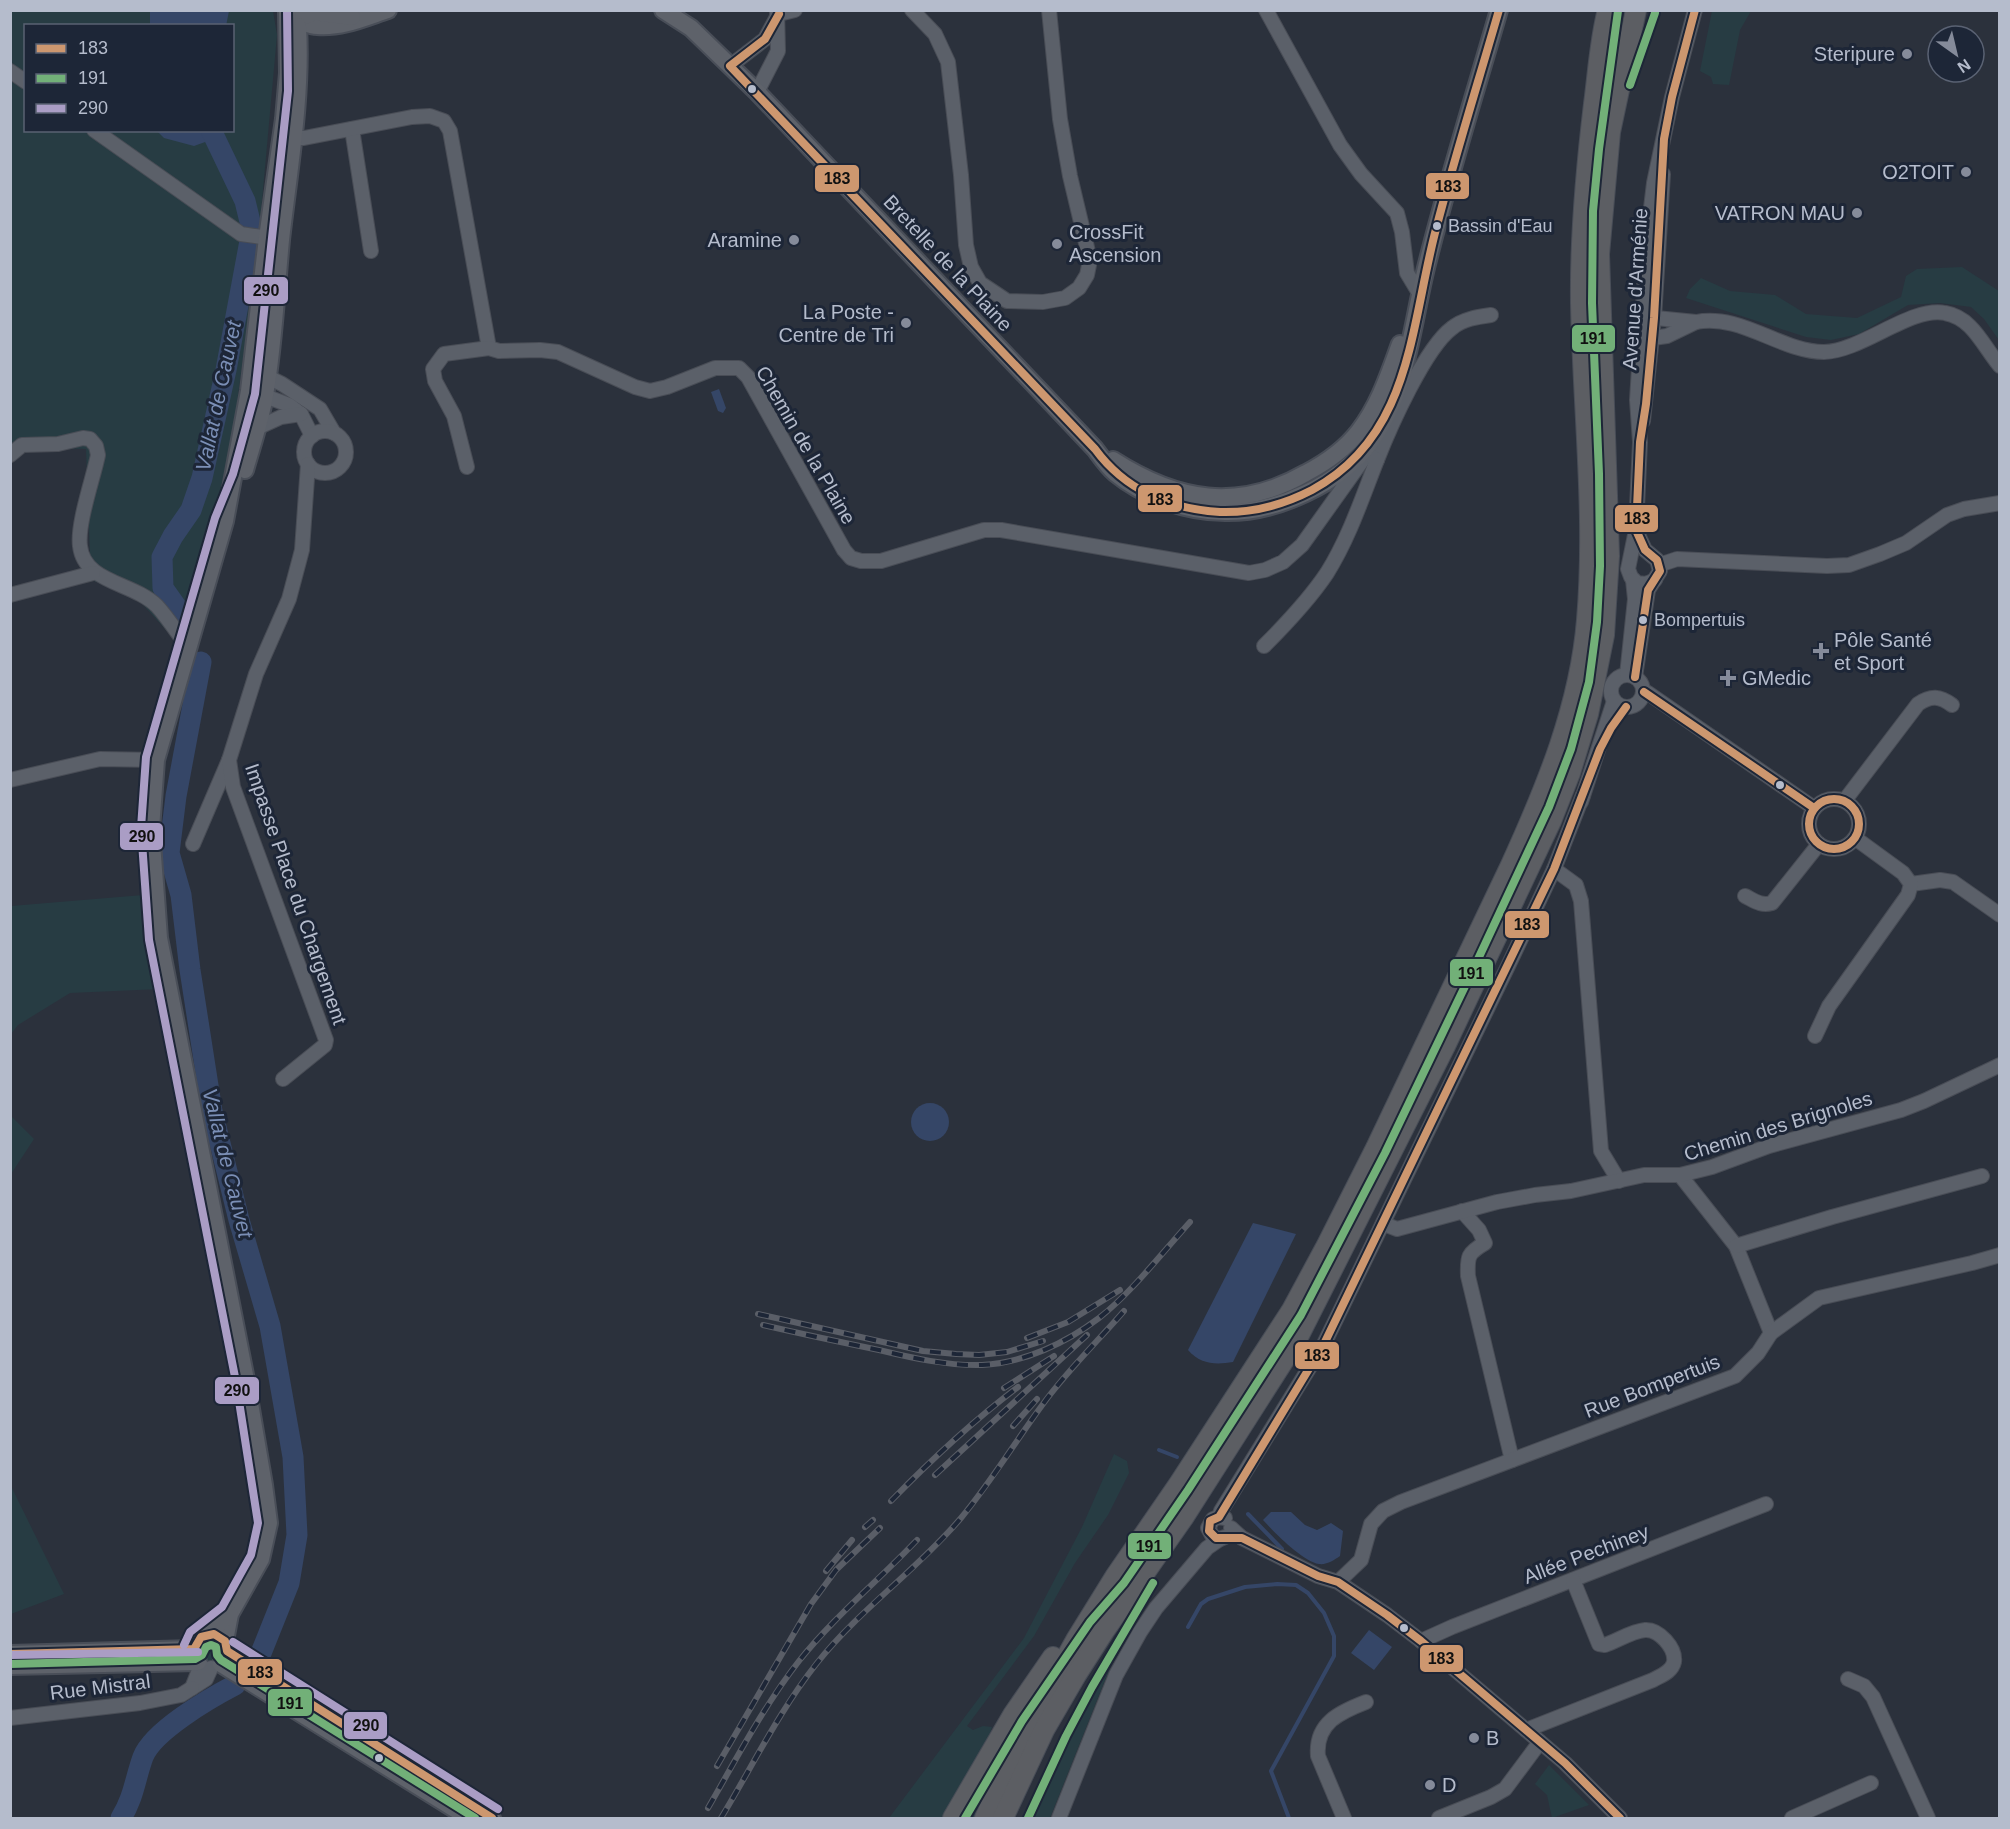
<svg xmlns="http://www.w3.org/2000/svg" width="2010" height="1829" font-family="Arial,sans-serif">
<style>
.green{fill:#273c43;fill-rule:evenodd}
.water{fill:#354667}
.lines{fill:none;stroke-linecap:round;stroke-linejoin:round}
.stream{stroke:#354667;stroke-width:4}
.river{stroke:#354667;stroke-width:21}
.minor-casing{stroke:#494d56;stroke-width:16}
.major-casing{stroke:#494e58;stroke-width:20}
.highway-casing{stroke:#484d57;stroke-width:22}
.minor{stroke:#5b6069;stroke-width:14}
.major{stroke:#5e626a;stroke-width:16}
.highway{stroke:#5c5e63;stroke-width:20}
.rail-casing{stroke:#5a5e67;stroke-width:6}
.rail{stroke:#1d2637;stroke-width:4;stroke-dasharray:11;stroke-linecap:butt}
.bus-1-casing{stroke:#1d2637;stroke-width:12}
.bus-2-casing{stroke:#1d2637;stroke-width:12}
.bus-3-casing{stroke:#1d2637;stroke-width:12}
.bus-1{stroke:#cd976f;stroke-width:8}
.bus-2{stroke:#72b078;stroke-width:8}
.bus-3{stroke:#aa9dc5;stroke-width:8}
.poi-dot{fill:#858b9a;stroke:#1d2637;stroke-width:2}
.bus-dot{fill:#b5bccc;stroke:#1d2637;stroke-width:2}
.labels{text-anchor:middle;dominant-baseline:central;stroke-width:6;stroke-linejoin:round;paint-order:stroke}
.bus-label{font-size:18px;fill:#b5bccc;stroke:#1d2637;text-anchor:start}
.poi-label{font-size:20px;fill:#b5bccc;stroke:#1d2637;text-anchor:end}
.street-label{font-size:20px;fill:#b5bccc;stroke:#1d2637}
.water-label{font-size:21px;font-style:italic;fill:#7b8fb6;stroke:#1d2637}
.line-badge{stroke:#1d2637;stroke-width:2}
.pale-badge-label{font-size:16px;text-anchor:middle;font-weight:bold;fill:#111}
</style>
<rect width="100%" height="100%" fill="#2b313c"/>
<g class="green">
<path d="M11 11H273L277 35 257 256 230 454 177 642 136 597 91 580 86 449 11 446ZM26 26H232V130H26Z"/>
<path d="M1712 11H1751L1740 30 1729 85 1713 84 1711 77 1700 71Z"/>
<path d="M1962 267 1999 291V340L1984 319 1971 307 1940 303 1908 305 1859 334 1831 340 1806 337 1686 298 1690 289 1701 278 1730 291 1775 295 1806 314 1857 318 1901 297 1906 276 1917 269Z"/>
<path d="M143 895 160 989 70 993 18 1025 11 1034V906Z"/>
<path d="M11 1116 34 1139 11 1174Z"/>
<path d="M1114 1454 1127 1461 1129 1473 1108 1515 1075 1563 1034 1636 967 1726 973 1730 983 1726 992 1727 988 1740 947 1818H889L1024 1638 1082 1527Z"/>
<path d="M10 1484 64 1594 11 1614H10Z"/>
<path d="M1146 1604 1111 1657 1112 1663 1050 1818H1032C1048 1768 1070 1726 1095 1680 1109 1653 1123 1626 1146 1604Z"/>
<path d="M214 1640 222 1654 218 1661 207 1664 198 1648 200 1645Z"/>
<path d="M1003 1743 975 1818H960Z"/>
<path d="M1549 1765 1589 1805 1552 1818 1547 1795 1535 1784Z"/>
</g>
<g class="water">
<path d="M150 11V10L229 11 226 26 150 25Z"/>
<path d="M157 131H222L219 137 194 146 164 138Z"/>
<path d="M719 389 726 408 723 413 718 411 711 392Z"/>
<circle cx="930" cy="1122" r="19"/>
<path d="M1253 1223 1296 1234 1233 1362C1215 1365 1200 1364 1188 1350Z"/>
<path d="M1271 1512H1291L1305 1525 1317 1530 1331 1523 1343 1531 1340 1556C1334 1560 1327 1565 1319 1564 1302 1561 1274 1532 1263 1520Z"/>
<path d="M1369 1630 1392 1647 1374 1670 1351 1653Z"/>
</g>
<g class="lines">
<g class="stream">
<path d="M1159 1450 1177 1457"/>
<path d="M1248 1514 1282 1549"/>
<path d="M1188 1627 1201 1604 1208 1599 1245 1587 1277 1584 1296 1585 1308 1593 1324 1613 1334 1636V1656L1271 1771 1289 1818"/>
</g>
<g class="river">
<path d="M185 619 163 588 162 557 173 536 191 510 202 478 226 370 252 230 245 201 211 130"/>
<path d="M201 662 176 796 169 853 181 895 190 970 212 1111 239 1220 270 1326 293 1457 297 1535 289 1583 259 1658"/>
<path d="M121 1818C134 1797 135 1779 143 1757 153 1731 210 1698 235 1685"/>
</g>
<defs>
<g id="minor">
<path d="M912 10 935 34 948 62 961 175 966 245 971 267 980 283 1007 301 1043 302 1065 298 1079 288 1087 275 1090 260 1070 176 1060 119 1049 10"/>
<path d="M1266 10 1340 145 1361 174 1397 213 1402 232 1407 273 1419 293"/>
<path d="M779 14 795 10"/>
<path d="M730 66 765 39 778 15"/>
<path d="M10 71 26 82"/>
<path d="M757 92 778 51 777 10"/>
<path d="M352 129 371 251"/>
<path d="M94 130 241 234 275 239"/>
<path d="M285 138H304L412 117 430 116 444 121 450 131 489 348"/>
<path d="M1696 322C1741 313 1781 352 1824 352 1862 351 1911 306 1945 313 1973 318 1983 346 2000 366"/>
<path d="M1646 339 1667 336 1696 322 1646 317"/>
<path d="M252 369 282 384 320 409 334 433"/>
<path d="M257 393 289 405 301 414 312 436"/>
<path d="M1643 421 1654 318 1663 174"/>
<path d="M257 428 281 417 301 414"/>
<circle cx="325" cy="452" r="21"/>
<path d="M10 455 22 445 58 444 83 438 90 439 96 446 98 455C93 479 77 524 80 546 84 583 133 582 157 606 168 618 178 634 188 647"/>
<path d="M1377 460C1390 427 1425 348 1452 328 1463 319 1477 317 1491 315"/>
<path d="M467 467 454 416 435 381 433 369 444 354 489 348 499 351 540 350 558 352 635 387 650 391 667 387 715 368H739L748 377 844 550 851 558 861 561H881L984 530H1001L1249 573 1265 570 1283 562 1302 545 1367 454"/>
<path d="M1659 565 1677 559 1827 566 1849 565 1880 554 1906 543 1947 515 1964 509 2000 503"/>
<path d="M1655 580 1646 584 1637 583 1631 577 1628 569 1636 530 1640 442 1637 400 1647 241 1654 183 1672 97 1695 10"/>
<path d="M10 595 93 573"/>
<path d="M1264 646C1286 624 1309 600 1327 573 1349 538 1362 498 1377 460L1368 454"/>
<circle cx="1627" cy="691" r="16"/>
<path d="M1627 675 1635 599 1633 580"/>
<path d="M1635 677 1648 590 1660 571 1657 560 1645 550 1636 530"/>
<path d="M1648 693 1814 808"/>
<path d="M10 780 100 759 156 760"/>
<circle cx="1834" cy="824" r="25"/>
<path d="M1845 800 1918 704C1931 695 1940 696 1952 705"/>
<path d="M1581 802 1614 701"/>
<path d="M193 844 229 760"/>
<path d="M1554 869 1576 885 1581 901 1601 1151 1619 1181"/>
<path d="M1911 884 1940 880 1953 882 2000 915"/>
<path d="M1745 896C1755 901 1761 906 1772 903L1819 844"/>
<path d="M1815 1036 1829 1006 1908 895 1911 884 1903 873 1855 838"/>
<path d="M283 1079 325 1045 326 1040 233 787 229 760 256 674 289 599 302 550 308 464"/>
<path d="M1680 1175 1736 1246 1771 1333"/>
<path d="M1462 1211 1479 1230 1485 1243C1468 1253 1467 1256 1468 1276L1512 1460"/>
<path d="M1384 1224 1397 1229 1497 1202 1535 1195 1571 1191 1644 1175H1680L1712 1167 1769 1146 1901 1110 1924 1101 2000 1065"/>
<path d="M1736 1246 1832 1217 1982 1176"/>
<path d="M1219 1517 1221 1511 1324 1344 1509 964 1554 869 1583 795"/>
<path d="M1231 1528 1242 1538 1318 1576 1338 1582 1387 1615 1421 1641 1565 1763 1620 1818"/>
<path d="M1225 1537 1220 1539 1213 1537 1208 1528 1213 1519 1219 1517 1225 1518"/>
<path d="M1338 1582 1361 1560 1371 1524 1383 1511 1401 1502 1735 1376 1758 1353 1771 1333 1819 1298 1972 1263 2000 1255"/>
<path d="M1421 1641 1452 1627 1766 1504"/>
<path d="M201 1665 192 1688 206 1679 211 1668"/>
<path d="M1848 1679 1864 1686 1873 1697 1928 1818"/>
<path d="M10 1718 140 1703 181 1695 192 1688"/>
<path d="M1526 1730 1653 1680C1660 1676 1672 1672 1674 1662 1676 1648 1659 1629 1645 1630 1632 1631 1617 1641 1605 1645L1599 1644 1573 1580"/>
<path d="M1059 1818 1116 1675 1140 1632 1156 1608 1207 1548 1220 1539"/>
<path d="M1344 1818 1318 1756C1315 1723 1340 1712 1366 1702"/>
<path d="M1439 1818 1491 1797 1505 1789 1540 1742"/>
<path d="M1792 1818 1871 1783"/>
</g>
<g id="major">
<path d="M663 10 691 28 757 92 1095 449C1101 457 1107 466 1115 473 1144 497 1187 512 1225 512 1276 513 1341 484 1371 441 1409 389 1412 320 1428 260 1449 176 1475 93 1499 10"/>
<path d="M289 19C300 19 307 26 317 26 342 28 364 18 388 10"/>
<path d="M298 19 314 12 352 17"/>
<path d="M1113 460C1177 501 1238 512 1306 473 1325 463 1346 448 1359 431 1379 405 1389 374 1400 344"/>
<path d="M245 470C252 445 261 420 265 395 274 344 276 292 281 240 289 169 302 99 298 26"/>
<path d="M207 1634C218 1634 225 1638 227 1649"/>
<path d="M225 1641 230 1614 261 1559 269 1523 264 1485 246 1380 159 938 151 829 156 760 225 521 249 391 267 238 284 119 288 73 287 10"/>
<path d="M227 1651 474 1805 492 1818"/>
<path d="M10 1654 194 1649"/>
<path d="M196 1658C190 1642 201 1640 211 1631 217 1625 224 1619 230 1614"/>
<path d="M221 1664 469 1818"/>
<path d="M10 1666 198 1662"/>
</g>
<g id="highway">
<path d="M953 1818 1013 1715 1053 1657"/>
<path d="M985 1818 1018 1745 1076 1640 1115 1577 1179 1484 1292 1310 1327 1245 1376 1148 1511 865C1547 786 1580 706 1587 620 1596 514 1583 409 1581 303 1580 236 1586 171 1594 104 1598 75 1600 39 1608 10"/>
<path d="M1003 1818 1044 1730 1076 1675 1104 1631 1183 1518 1296 1341 1445 1046 1551 821 1570 773 1588 714 1604 635 1609 556 1599 254 1610 132 1636 10"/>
</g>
</defs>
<use href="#minor" class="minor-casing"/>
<use href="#major" class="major-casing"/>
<use href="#highway" class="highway-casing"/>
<use href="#minor" class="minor"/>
<use href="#major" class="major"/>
<use href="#highway" class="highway"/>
<defs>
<g id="rail">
<path d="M758 1314 923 1351 956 1354 979 1355 1007 1352 1043 1341"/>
<path d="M763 1325C802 1334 840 1342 879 1350 912 1358 948 1366 982 1365 1024 1363 1066 1343 1099 1318 1132 1292 1162 1253 1190 1222"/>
<path d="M1027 1338 1068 1322 1120 1290"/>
<path d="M1004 1388 1054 1356"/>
<path d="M1013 1426 1037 1399"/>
<path d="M935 1475 1087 1335"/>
<path d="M891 1501C931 1460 973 1421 1018 1387"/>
<path d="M865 1527 873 1520"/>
<path d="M826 1571 852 1540"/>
<path d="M717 1766 811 1604 836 1570 880 1528"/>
<path d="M708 1808C737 1758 763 1707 799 1661 834 1617 878 1581 917 1540"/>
<path d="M721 1818C752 1767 779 1711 817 1663 859 1610 917 1570 961 1518 991 1482 1015 1442 1043 1404 1067 1371 1097 1342 1124 1311"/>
</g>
</defs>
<use href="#rail" class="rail-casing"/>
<use href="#rail" class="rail"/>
<defs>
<g id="bus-1">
<path d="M779 14 765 39 730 66 1095 449C1125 490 1170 509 1220 512 1252 513 1285 504 1312 490 1412 436 1410 327 1436 229 1455 156 1478 83 1499 10"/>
<path d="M1635 677 1648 590 1660 571 1657 560 1645 550 1636 530 1640 442 1646 404 1654 318 1664 139 1672 97 1695 10"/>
<path d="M1644 692 1814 808"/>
<circle cx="1834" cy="824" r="25"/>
<path d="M10 1654 194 1649 201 1637 214 1634 225 1641 227 1651 492 1818"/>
<path d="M1620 1818 1565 1763 1421 1641 1387 1615 1338 1582 1318 1576 1242 1538H1216L1209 1531 1210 1521 1219 1517 1324 1344 1554 869 1600 749 1611 728 1626 707"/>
</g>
<g id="bus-2">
<path d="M1630 85 1655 13"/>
<path d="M10 1664 195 1659 202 1655 206 1647 211 1645 216 1647 217 1655 221 1660 475 1818"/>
<path d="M965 1818 1022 1721 1090 1622 1124 1583 1188 1490 1301 1315 1385 1153 1479 957 1549 807 1571 749 1589 682 1597 622 1600 566 1599 474 1592 303 1593 211 1599 149 1618 11"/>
<path d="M1028 1818 1066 1736 1092 1687 1153 1583"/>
</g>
<g id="bus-3">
<path d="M233 1642 498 1809"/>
<path d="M184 1645 190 1632 222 1607 251 1555 258 1523 236 1382 149 940 141 828 146 757 215 518 233 474 255 394 288 91 287 10"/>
<path d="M10 1655 198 1652"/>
</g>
</defs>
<use href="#bus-1" class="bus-1-casing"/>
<use href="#bus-2" class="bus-2-casing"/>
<use href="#bus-3" class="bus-3-casing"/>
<use href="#bus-1" class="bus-1"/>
<use href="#bus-2" class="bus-2"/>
<use href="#bus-3" class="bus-3"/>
</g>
<g class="poi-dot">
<circle cx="1907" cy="54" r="6"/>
<circle cx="1966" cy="172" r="6"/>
<circle cx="1857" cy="213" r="6"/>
<circle cx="794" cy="240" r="6"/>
<circle cx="1057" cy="244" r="6"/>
<circle cx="906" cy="323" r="6"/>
<path d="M1818 642h6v6h6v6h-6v6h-6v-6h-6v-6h6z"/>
<path d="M1725 669h6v6h6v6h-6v6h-6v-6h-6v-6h6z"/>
<circle cx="1474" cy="1738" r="6"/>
<circle cx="1430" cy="1785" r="6"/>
</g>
<g class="bus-dot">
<circle cx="752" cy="89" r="5"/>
<circle cx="1437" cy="226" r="5"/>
<circle cx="1643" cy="620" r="5"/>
<circle cx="1780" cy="785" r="5"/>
<circle cx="1404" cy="1628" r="5"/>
<circle cx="379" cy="1758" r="5"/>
</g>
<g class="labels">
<g class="bus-label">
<text x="1448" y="226">Bassin d'Eau</text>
<text x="1654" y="620">Bompertuis</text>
</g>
<g class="poi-label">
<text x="1895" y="54">Steripure</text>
<text x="1954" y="172">O2TOIT</text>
<text x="1845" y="213">VATRON MAU</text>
<text x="1069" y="232" text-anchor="start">CrossFit<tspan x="1069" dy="23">Ascension</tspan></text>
<text x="782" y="240">Aramine</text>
<text x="894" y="312">La Poste -<tspan x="894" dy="23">Centre de Tri</tspan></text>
<text x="1834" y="640" text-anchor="start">Pôle Santé<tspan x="1834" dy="23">et Sport</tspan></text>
<text x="1742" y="678" text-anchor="start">GMedic</text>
<text x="1486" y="1738" text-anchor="start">B</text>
<text x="1442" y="1785" text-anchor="start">D</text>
</g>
<g class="street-label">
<text transform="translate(948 263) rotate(47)">Bretelle de la Plaine</text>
<text transform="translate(1635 289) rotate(-86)">Avenue d'Arménie</text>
<text transform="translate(806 445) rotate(60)">Chemin de la Plaine</text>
<text transform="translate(296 894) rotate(71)">Impasse Place du Chargement</text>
<text transform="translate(1778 1126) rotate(-17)">Chemin des Brignoles</text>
<text transform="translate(1652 1386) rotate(-21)">Rue Bompertuis</text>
<text transform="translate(1586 1554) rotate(-21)">Allée Pechiney</text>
<text transform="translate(100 1687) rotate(-7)">Rue Mistral</text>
</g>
<g class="water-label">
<text transform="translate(218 396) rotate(-78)">Vallat de Cauvet</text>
<text transform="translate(228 1163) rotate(76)">Vallat de Cauvet</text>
</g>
</g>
<g class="line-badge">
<rect x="814" y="164" width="46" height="29" rx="6" fill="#cd976f"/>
<rect x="1425" y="172" width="45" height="28" rx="6" fill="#cd976f"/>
<rect x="243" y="276" width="46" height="29" rx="6" fill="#aa9dc5"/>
<rect x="1571" y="324" width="45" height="29" rx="6" fill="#72b078"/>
<rect x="1137" y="484" width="46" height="29" rx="6" fill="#cd976f"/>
<rect x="1614" y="504" width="45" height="29" rx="6" fill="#cd976f"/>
<rect x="119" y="822" width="45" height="29" rx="6" fill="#aa9dc5"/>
<rect x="1504" y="910" width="46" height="29" rx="6" fill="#cd976f"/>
<rect x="1449" y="958" width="45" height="29" rx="6" fill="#72b078"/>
<rect x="1294" y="1341" width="46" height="29" rx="6" fill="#cd976f"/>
<rect x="214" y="1376" width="46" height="29" rx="6" fill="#aa9dc5"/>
<rect x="1127" y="1532" width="45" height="28" rx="6" fill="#72b078"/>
<rect x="1419" y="1644" width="45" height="29" rx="6" fill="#cd976f"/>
<rect x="237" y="1658" width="46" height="28" rx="6" fill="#cd976f"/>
<rect x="267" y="1688" width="46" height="29" rx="6" fill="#72b078"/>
<rect x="343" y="1711" width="45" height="29" rx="6" fill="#aa9dc5"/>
</g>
<g class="pale-badge-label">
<text x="837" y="184">183</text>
<text x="1448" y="192">183</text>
<text x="266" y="296">290</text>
<text x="1593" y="344">191</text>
<text x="1160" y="505">183</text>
<text x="1637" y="524">183</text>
<text x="142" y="842">290</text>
<text x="1527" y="930">183</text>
<text x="1471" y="979">191</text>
<text x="1317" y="1361">183</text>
<text x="237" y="1396">290</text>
<text x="1149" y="1552">191</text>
<text x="1441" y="1664">183</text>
<text x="260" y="1678">183</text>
<text x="290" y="1709">191</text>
<text x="366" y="1731">290</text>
</g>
<rect width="2010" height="1829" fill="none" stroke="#b5bccc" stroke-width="24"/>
<rect x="24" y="24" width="210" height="108" fill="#1d2637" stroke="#5a6273" stroke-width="1.5"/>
<rect x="36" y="44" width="30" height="9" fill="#cd976f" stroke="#5a6273" stroke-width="1.5"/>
<text x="78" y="54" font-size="18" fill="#b5bccc">183</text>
<rect x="36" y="74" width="30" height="9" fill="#72b078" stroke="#5a6273" stroke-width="1.5"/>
<text x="78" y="84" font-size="18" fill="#b5bccc">191</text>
<rect x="36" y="104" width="30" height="9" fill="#aa9dc5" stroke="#5a6273" stroke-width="1.5"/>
<text x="78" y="114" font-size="18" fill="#b5bccc">290</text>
<g transform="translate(1956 54) rotate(146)"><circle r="28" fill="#1d2637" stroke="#5a6273" stroke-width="1.5"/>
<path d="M0-4.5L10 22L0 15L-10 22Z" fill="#858b9a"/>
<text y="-9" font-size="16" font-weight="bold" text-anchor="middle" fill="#b5bccc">N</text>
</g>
</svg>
